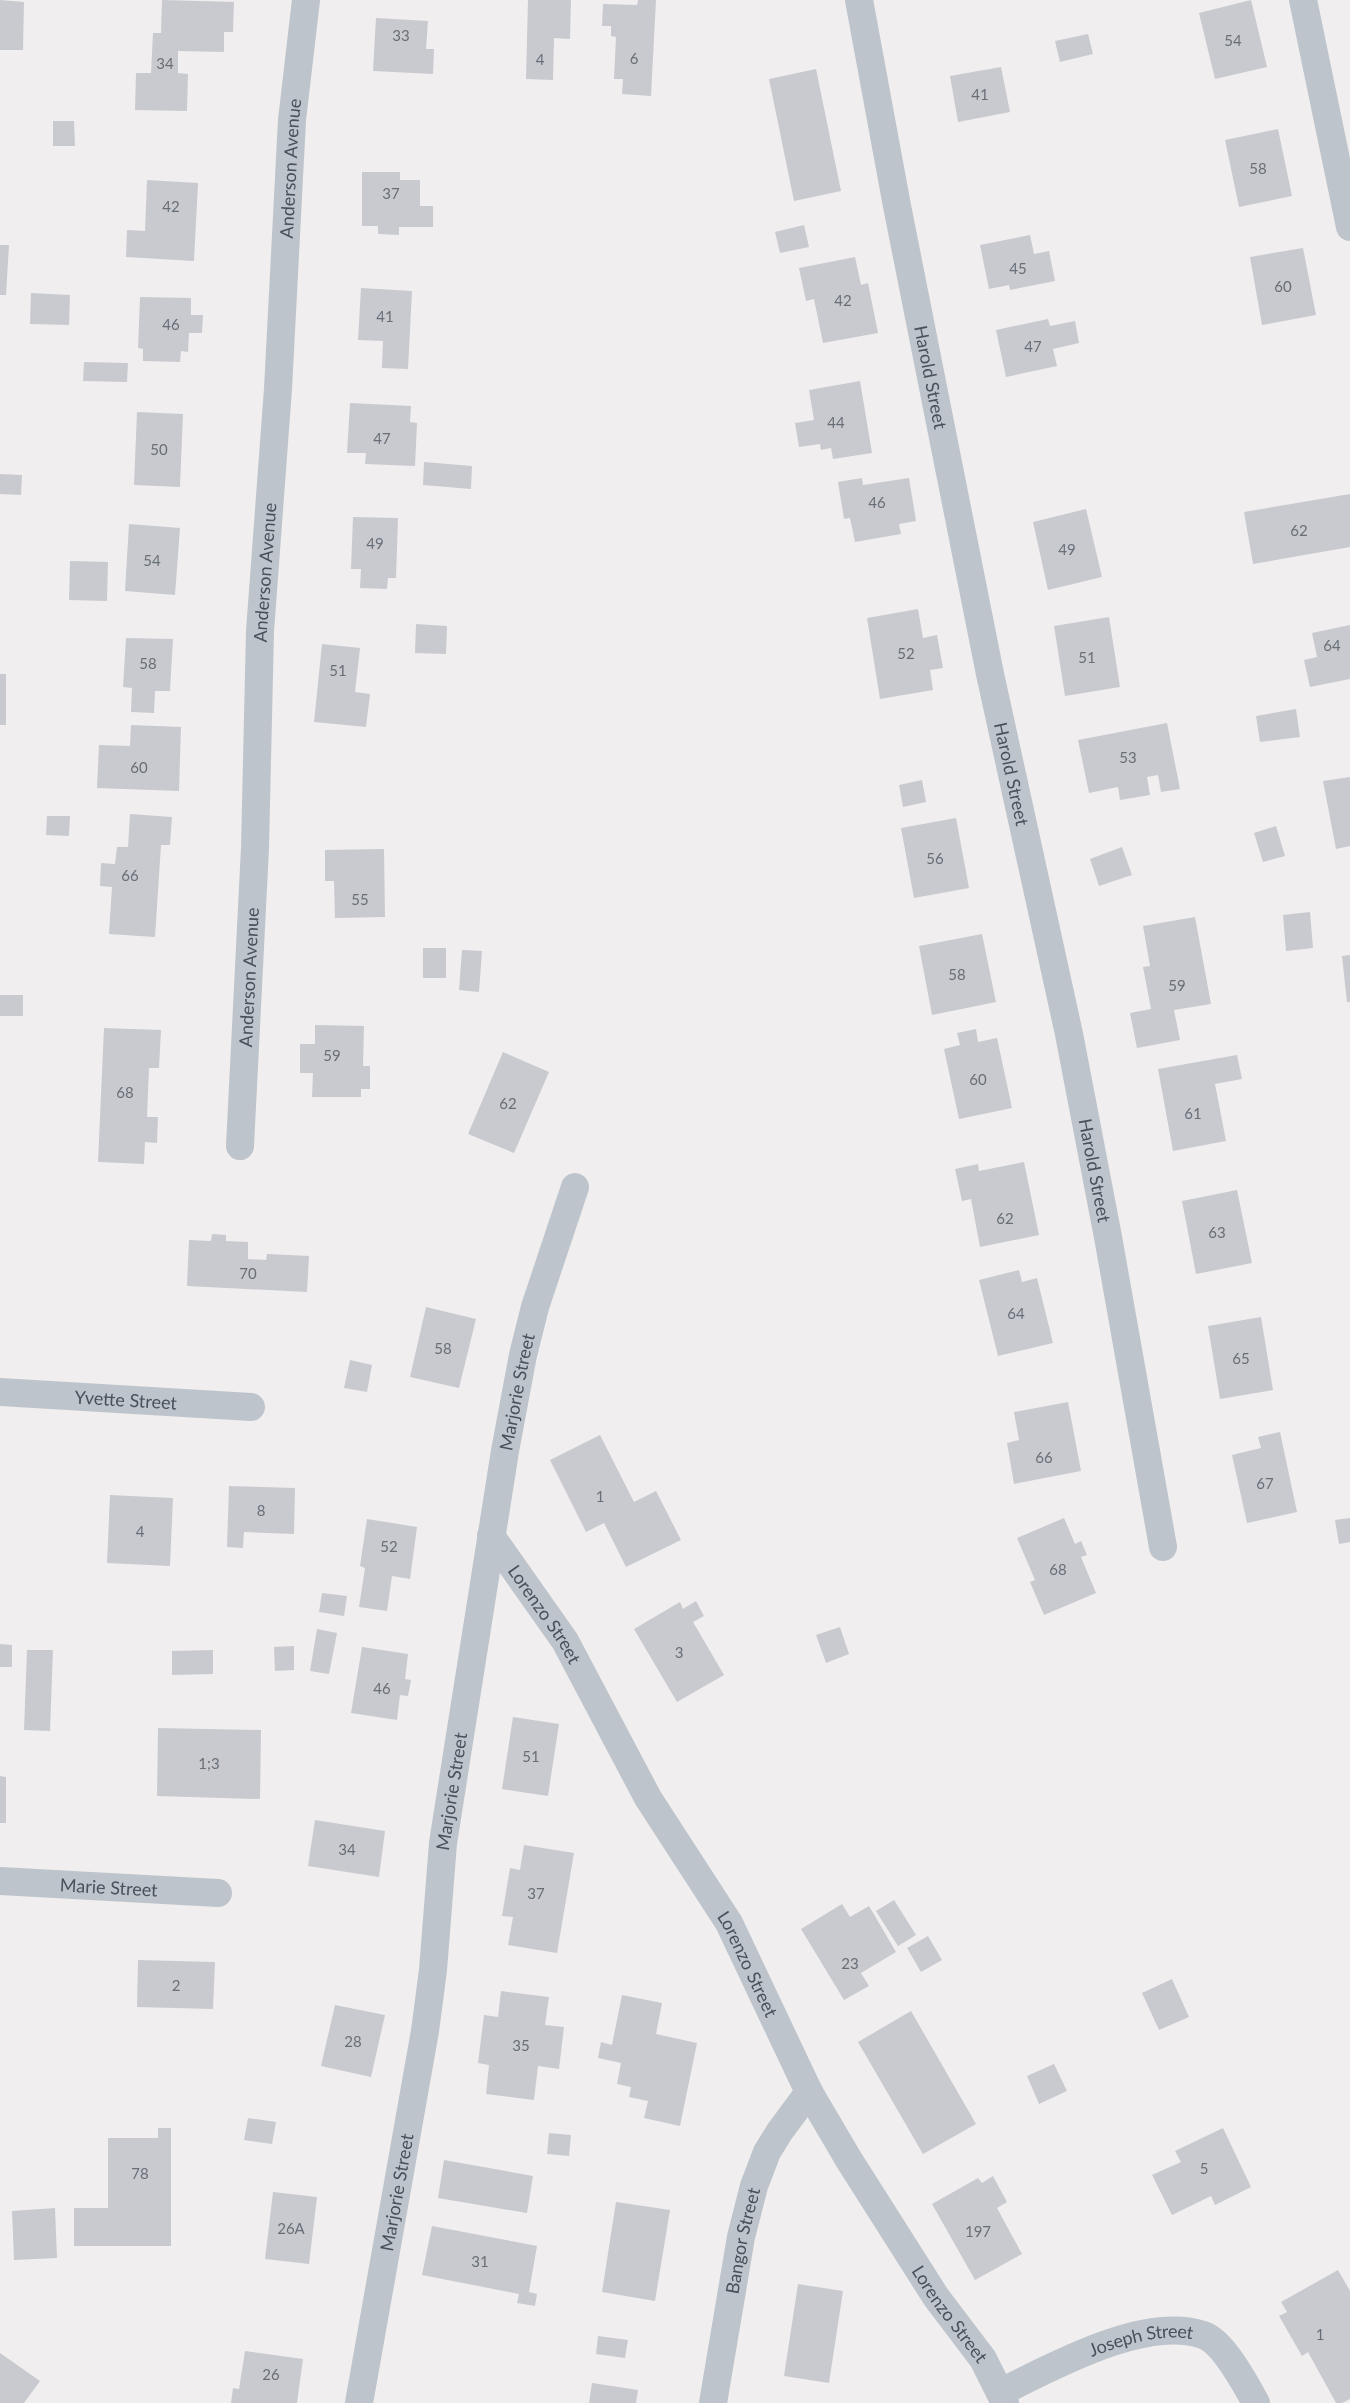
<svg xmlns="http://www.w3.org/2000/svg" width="1350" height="2403" font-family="Lato,sans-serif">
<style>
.building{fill:#c9cad0}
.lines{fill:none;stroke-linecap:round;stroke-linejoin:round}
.minor{stroke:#bec4cb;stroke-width:28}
.tertiary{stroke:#bec4cb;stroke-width:28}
.labels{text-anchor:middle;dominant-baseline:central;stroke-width:4.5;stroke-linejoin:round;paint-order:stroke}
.number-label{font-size:15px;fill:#686e77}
.street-label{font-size:18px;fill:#485059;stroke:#fff}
</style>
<rect width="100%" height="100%" fill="#f0eeee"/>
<g class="building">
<path d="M0 0 24 2 23 50H0Z"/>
<path d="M162 0 234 2 233 32H224V52L178 51V73L188 74 187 111 135 110 136 73H151L153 33H161Z"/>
<path d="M528 0H571L570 39 554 38 553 80 526 79Z"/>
<path d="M638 0H656L651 96 622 94 623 79H614L616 37 611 36V26H602L603 4 637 5Z"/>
<path d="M1251 0 1267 67 1215 79 1199 13Z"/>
<path d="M376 18 428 21 426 49H434L433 74 373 71Z"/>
<path d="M1088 34 1093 54 1060 62 1055 41Z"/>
<path d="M1001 67 1010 112 958 122 950 76Z"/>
<path d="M816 69 841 191 794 201 769 79Z"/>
<path d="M53 121H74L75 146H53Z"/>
<path d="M1278 129 1292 196 1239 207 1225 140Z"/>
<path d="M362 172H400V180H420V206H433V227H399V235L378 234V226H362Z"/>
<path d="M147 180 198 183 194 261 126 257 127 230 145 231Z"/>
<path d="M804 225 809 247 780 253 775 232Z"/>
<path d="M1030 235 1034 254 1049 251 1055 281 1010 290 1009 285 989 289 980 245Z"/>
<path d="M0 245H9L6 295H0Z"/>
<path d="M1303 248 1316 315 1262 325 1250 257Z"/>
<path d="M855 257 861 285 868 283 878 333 823 343 814 299 806 301 799 268Z"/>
<path d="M361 288 412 291 408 369 382 368 383 341 358 340Z"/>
<path d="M31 293 70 295 69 325 30 324Z"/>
<path d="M140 297 191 298V315H203L202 333H189L188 352 181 351 180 362 143 361V349L138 348Z"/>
<path d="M1048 319 1050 326 1075 321 1079 343 1053 349 1057 366 1006 377 996 330Z"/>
<path d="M84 362 128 363 127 382 83 381Z"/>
<path d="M860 381 872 453 833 459 831 448 821 450 820 444 799 447 795 423 814 420 809 390Z"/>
<path d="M350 403 411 406 410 422 417 423 415 466 365 464 366 453H347Z"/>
<path d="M137 412 183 414 180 487 134 485Z"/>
<path d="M424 462 472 466 471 489 423 485Z"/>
<path d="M0 474 22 475 21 495 0 494Z"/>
<path d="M862 478 863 485 909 478 916 521 899 524 901 534 855 542 850 518 844 519 838 482Z"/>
<path d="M1350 494V547L1253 564 1244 512Z"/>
<path d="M1086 509 1102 577 1048 590 1033 522Z"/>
<path d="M353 517 398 518 396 578H388L387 589 360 588 361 569H351Z"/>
<path d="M129 524 180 528 175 595 125 591Z"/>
<path d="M70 561 108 562 107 601 69 600Z"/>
<path d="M918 609 923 638 937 635 943 668 930 670 933 690 880 699 867 618Z"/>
<path d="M1109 617 1120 687 1065 696 1054 626Z"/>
<path d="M416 624 447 626 446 654 415 653Z"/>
<path d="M1350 625V679L1310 687 1304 660 1317 657 1312 633Z"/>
<path d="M126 638 173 639 170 691H155L154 713 131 712 132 688 123 687Z"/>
<path d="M322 644 360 648 355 692 370 694 366 727 314 722Z"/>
<rect x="0" y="674" width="6" height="51"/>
<path d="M1296 709 1300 737 1260 742 1256 716Z"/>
<path d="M1167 723 1180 789 1161 792 1158 775 1147 777 1150 795 1120 800 1118 787 1089 793 1078 740Z"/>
<path d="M131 725 181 727 179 791 97 788 99 745 130 746Z"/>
<path d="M1350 777V846L1336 849 1323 781Z"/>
<path d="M922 780 926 802 903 807 899 785Z"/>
<path d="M130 814 172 817 170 845H161L155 937 109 934 112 887 100 886 101 863 115 864 117 847H128Z"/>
<path d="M47 816H70L69 836 46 835Z"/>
<path d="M956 818 969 888 914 898 901 828Z"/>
<path d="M1276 826 1285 856 1263 862 1254 833Z"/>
<path d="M1122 847 1132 875 1099 886 1090 859Z"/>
<path d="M384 849 385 917 335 918 334 881H325V850Z"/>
<path d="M1310 912 1313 948 1286 951 1283 915Z"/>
<path d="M1195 917 1211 1004 1174 1010 1180 1040 1137 1048 1130 1013 1151 1009 1143 967 1150 966 1143 926Z"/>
<path d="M982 934 996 1002 932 1015 919 946Z"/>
<rect x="423" y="948" width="23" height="30"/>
<path d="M462 950 482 951 479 992 459 990Z"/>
<path d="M1350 955V1002H1347L1342 956Z"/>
<rect x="0" y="995" width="23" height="21"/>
<path d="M315 1025 364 1026 363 1066H370V1089H361V1097H312L313 1073H300V1044H315Z"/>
<path d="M104 1028 161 1030 159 1068H149L147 1117H158L157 1143 145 1142 144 1164 98 1162Z"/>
<path d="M976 1029 978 1042 997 1038 1012 1108 959 1119 944 1049 960 1045 957 1033Z"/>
<path d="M503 1052 549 1072 514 1153 468 1134Z"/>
<path d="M1237 1055 1242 1079 1215 1084 1226 1141 1173 1151 1158 1069Z"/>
<path d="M1024 1162 1039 1235 980 1247 971 1199 962 1201 955 1169 978 1164 979 1171Z"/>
<path d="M1237 1190 1252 1263 1196 1274 1182 1201Z"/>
<path d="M212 1234 226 1235V1241L248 1242V1259L266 1260 267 1254 309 1256 307 1292 187 1286 189 1240 211 1241Z"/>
<path d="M1019 1270 1022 1282 1037 1278 1053 1343 998 1356 979 1280Z"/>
<path d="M426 1307 476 1319 459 1388 410 1377Z"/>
<path d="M1261 1317 1273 1390 1220 1399 1208 1326Z"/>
<path d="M350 1360 372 1365 367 1392 344 1388Z"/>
<path d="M1068 1402 1081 1471 1014 1484 1007 1443 1019 1440 1014 1412Z"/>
<path d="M1280 1432 1297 1512 1247 1523 1232 1455 1261 1448 1258 1437Z"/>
<path d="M600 1435 634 1502 656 1491 681 1540 626 1567 604 1523 586 1532 550 1460Z"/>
<path d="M229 1486 295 1488 294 1534 244 1532 243 1548 227 1547Z"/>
<path d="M110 1495 173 1498 170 1566 107 1563Z"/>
<path d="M1064 1518 1075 1544 1081 1541 1087 1555 1081 1557 1096 1593 1044 1615 1030 1582 1035 1580 1017 1538Z"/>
<path d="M1350 1518V1542L1339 1544 1335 1520Z"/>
<path d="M367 1519 417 1527 410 1579 392 1576 387 1611 359 1607 365 1568 360 1566Z"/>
<path d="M322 1593 347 1596 344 1616 319 1612Z"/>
<path d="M696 1601 704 1616 693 1622 724 1675 677 1702 634 1629 680 1602 683 1609Z"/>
<path d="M840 1627 849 1654 826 1663 816 1635Z"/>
<path d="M317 1629 337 1633 329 1674 310 1671Z"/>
<path d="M0 1644 12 1645V1667H0Z"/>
<path d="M294 1646V1670L275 1671 274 1647Z"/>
<path d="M362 1647 408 1654 405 1679 411 1680 408 1696 400 1695 397 1720 351 1713Z"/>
<path d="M27 1650H53L50 1731 24 1730Z"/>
<path d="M213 1650V1674L172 1675V1651Z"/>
<path d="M513 1717 559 1724 548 1796 502 1789Z"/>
<path d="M158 1728 261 1730 260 1799 157 1796Z"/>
<path d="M0 1776 6 1777V1823H0Z"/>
<path d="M315 1820 385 1831 379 1877 308 1866Z"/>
<path d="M524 1845 574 1853 557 1953 508 1945 513 1917 502 1916 510 1868 520 1870Z"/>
<path d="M894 1900 916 1935 898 1946 876 1911Z"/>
<path d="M842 1904 850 1917 869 1906 896 1952 861 1973 869 1986 844 2000 801 1929Z"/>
<path d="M928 1936 942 1960 921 1972 907 1948Z"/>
<path d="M138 1960 215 1962 213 2009 137 2007Z"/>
<path d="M1172 1979 1189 2017 1159 2030 1142 1993Z"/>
<path d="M501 1991 549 1997 545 2025 564 2027 559 2069 538 2066 534 2100 486 2094 489 2065 478 2063 484 2015 498 2017Z"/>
<path d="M622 1995 662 2003 656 2034 697 2043 680 2126 644 2118 648 2101 629 2097 631 2087 617 2084 621 2063 598 2058 601 2042 612 2045Z"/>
<path d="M335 2005 385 2015 371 2077 321 2066Z"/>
<path d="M911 2011 976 2124 923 2154 858 2042Z"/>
<path d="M1054 2064 1067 2091 1039 2104 1027 2076Z"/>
<path d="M248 2118 276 2122 272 2144 244 2140Z"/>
<path d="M158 2128H171V2246H74V2208H108V2138H158Z"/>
<path d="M1223 2128 1251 2187 1215 2205 1211 2196 1172 2215 1152 2175 1181 2162 1175 2151Z"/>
<path d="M549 2133 571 2135 569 2156 547 2154Z"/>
<path d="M444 2160 533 2176 527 2213 438 2198Z"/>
<path d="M993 2176 1007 2202 997 2208 1022 2254 975 2280 932 2204 978 2178 982 2183Z"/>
<path d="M273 2192 317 2197 309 2264 265 2259Z"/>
<path d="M616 2202 670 2210 655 2301 602 2292Z"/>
<path d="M55 2208 57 2258 14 2260 12 2211Z"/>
<path d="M432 2226 537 2246 529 2292 537 2294 535 2306 517 2303 519 2294 422 2275Z"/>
<path d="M1338 2270 1350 2291V2399L1342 2403H1336L1308 2352 1302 2356 1279 2316 1287 2312 1281 2302Z"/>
<path d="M798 2284 843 2291 829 2383 784 2376Z"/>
<path d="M598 2336 628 2340 625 2358 596 2354Z"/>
<path d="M245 2351 303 2359 297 2403H231L233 2388 239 2389Z"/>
<path d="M0 2353 40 2381 24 2403H0Z"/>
<path d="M592 2383 638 2390 636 2403H589Z"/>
</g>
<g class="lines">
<g class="minor">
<path id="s1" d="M859 0 897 206 990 674 1069 1034 1108 1237 1163 1547"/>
<path id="s2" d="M240 1146 255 848 260 631 278 389 292 120 306 0"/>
<path id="s3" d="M0 1392 251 1407"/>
<path id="s4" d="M491 1536 565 1641 648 1798 729 1923 809 2092 849 2160 936 2297 983 2359 1005 2403"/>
<path id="s5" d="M0 1881 218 1893"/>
<path id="s6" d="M1001 2392C1052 2367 1145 2315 1203 2335 1223 2341 1246 2385 1256 2403"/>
<path id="s7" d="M359 2403 425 2031 433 1970 443 1843 505 1451 523 1355 535 1307 575 1187"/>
<path id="s8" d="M713 2403 741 2237 754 2186 767 2152 780 2131 809 2092"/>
</g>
<path class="tertiary" d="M1303 0 1350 227"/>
</g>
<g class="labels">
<g class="number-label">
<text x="401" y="35">33</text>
<text x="1233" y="40">54</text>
<text x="634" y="58">6</text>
<text x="540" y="59">4</text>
<text x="165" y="63">34</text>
<text x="980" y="94">41</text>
<text x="1258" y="168">58</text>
<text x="391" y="193">37</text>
<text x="171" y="206">42</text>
<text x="1018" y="268">45</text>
<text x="1283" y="286">60</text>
<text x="843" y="300">42</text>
<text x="385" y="316">41</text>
<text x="171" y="324">46</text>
<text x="1033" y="346">47</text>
<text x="836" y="422">44</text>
<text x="382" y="438">47</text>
<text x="159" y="449">50</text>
<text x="877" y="502">46</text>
<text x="1299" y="530">62</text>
<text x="375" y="543">49</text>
<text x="1067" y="549">49</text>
<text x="152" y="560">54</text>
<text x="1332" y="645">64</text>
<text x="906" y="653">52</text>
<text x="1087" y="657">51</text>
<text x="148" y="663">58</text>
<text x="338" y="670">51</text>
<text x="1128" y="757">53</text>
<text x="139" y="767">60</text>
<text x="935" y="858">56</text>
<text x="130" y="875">66</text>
<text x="360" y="899">55</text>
<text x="957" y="974">58</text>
<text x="1177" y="985">59</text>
<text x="332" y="1055">59</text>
<text x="978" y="1079">60</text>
<text x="125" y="1092">68</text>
<text x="508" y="1103">62</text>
<text x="1193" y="1113">61</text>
<text x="1005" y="1218">62</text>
<text x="1217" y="1232">63</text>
<text x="248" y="1273">70</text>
<text x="1016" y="1313">64</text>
<text x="443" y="1348">58</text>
<text x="1241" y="1358">65</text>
<text x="1044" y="1457">66</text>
<text x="1265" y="1483">67</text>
<text x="600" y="1496">1</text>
<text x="261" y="1510">8</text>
<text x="140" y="1531">4</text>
<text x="389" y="1546">52</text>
<text x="1058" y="1569">68</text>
<text x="679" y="1652">3</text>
<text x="382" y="1688">46</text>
<text x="531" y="1756">51</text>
<text x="209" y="1763">1;3</text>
<text x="347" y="1849">34</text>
<text x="536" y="1893">37</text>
<text x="850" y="1963">23</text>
<text x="176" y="1985">2</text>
<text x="353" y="2041">28</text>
<text x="521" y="2045">35</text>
<text x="1204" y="2168">5</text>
<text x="140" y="2173">78</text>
<text x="291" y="2228">26A</text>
<text x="978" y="2231">197</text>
<text x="480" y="2261">31</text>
<text x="1320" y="2334">1</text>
<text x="271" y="2374">26</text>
</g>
<g class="street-label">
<text stroke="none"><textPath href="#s2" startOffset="979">Anderson Avenue</textPath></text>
<text stroke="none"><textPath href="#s1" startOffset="384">Harold Street</textPath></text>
<text stroke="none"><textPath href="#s2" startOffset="574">Anderson Avenue</textPath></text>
<text stroke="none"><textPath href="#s1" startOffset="789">Harold Street</textPath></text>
<text stroke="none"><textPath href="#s2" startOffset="169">Anderson Avenue</textPath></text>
<text stroke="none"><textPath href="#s1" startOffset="1194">Harold Street</textPath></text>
<text stroke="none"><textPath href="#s7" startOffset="1024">Marjorie Street</textPath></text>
<text stroke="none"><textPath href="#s3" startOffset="126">Yvette Street</textPath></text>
<text stroke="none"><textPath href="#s4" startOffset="95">Lorenzo Street</textPath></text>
<text stroke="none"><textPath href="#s7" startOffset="619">Marjorie Street</textPath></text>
<text stroke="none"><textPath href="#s5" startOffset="109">Marie Street</textPath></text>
<text stroke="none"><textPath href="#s4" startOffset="500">Lorenzo Street</textPath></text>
<text stroke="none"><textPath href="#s7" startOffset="214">Marjorie Street</textPath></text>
<text stroke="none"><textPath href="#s8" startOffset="165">Bangor Street</textPath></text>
<text stroke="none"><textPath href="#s4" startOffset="905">Lorenzo Street</textPath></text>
<text stroke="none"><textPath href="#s6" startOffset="151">Joseph Street</textPath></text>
</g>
</g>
</svg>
